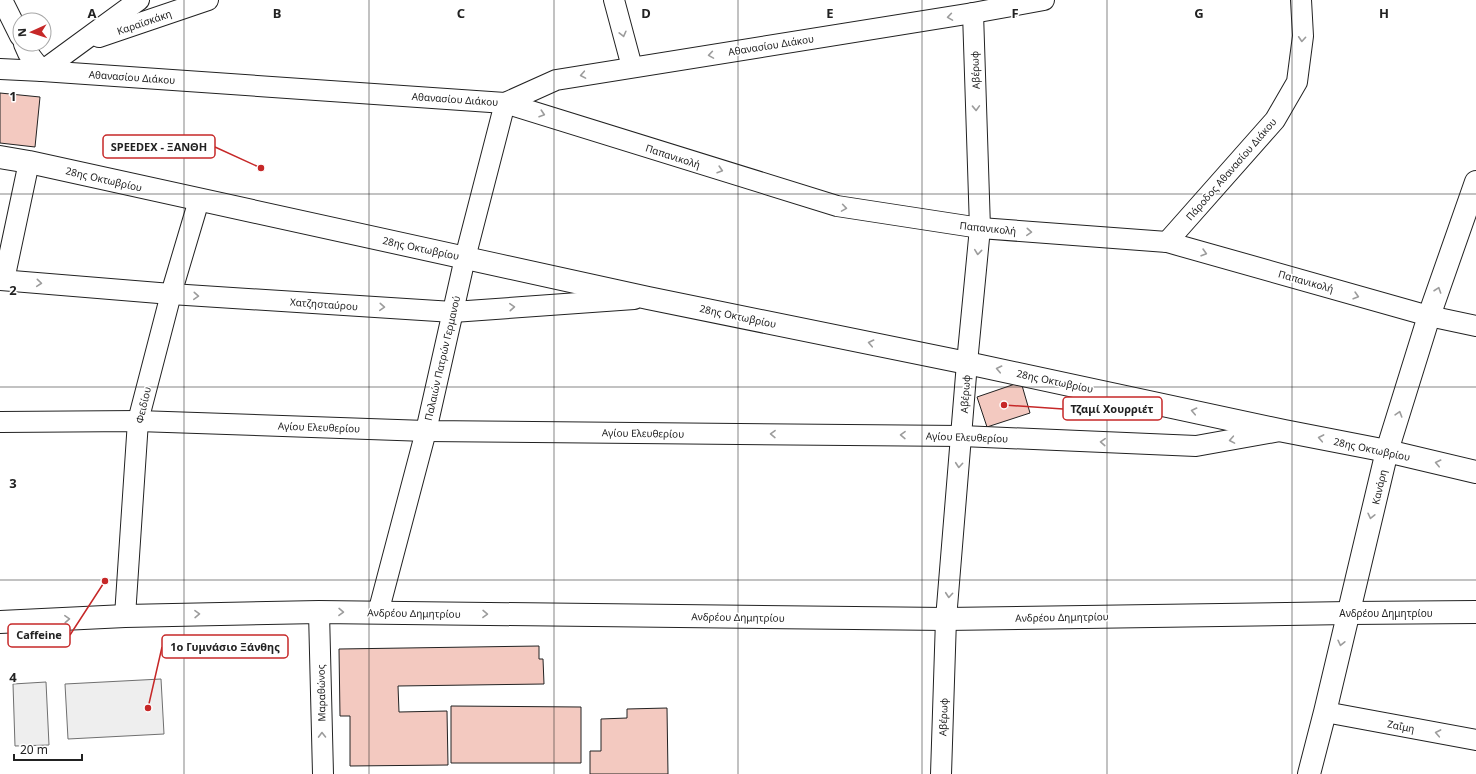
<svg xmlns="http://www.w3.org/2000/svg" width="1476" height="774" font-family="'Noto Sans',sans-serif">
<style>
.pitch{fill:#eee;stroke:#6f6f6f}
.building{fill:#f3c9c0;stroke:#222}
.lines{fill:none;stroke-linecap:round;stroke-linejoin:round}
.street-casing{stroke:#222;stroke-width:22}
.secondary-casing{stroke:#222;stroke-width:24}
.primary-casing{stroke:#222;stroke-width:24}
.street{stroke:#fff;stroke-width:20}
.secondary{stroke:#fff;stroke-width:22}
.primary{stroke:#fff;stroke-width:22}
.oneway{stroke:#9c9c9c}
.grid{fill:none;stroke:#222;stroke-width:1;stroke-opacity:0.55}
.labels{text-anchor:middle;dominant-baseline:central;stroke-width:3;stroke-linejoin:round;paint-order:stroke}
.street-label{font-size:10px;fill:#222;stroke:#fff}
.grid-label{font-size:13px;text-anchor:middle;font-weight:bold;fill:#222;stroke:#fff;stroke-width:3;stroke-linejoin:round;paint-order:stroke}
.leader{fill:none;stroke:#c62828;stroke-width:1.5}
.callout-dot{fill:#c62828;stroke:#fff;stroke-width:1.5}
.callout{fill:#fff;stroke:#c62828;stroke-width:1.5}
.callout-label{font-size:11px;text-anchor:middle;font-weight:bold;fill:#222}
</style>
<rect width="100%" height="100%" fill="#fff"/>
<g class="pitch">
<path d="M161 679 164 734 68 739 65 684Z"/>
<path d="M46 682 49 745 15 746 13 684Z"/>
</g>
<g class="building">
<path d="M0 93 40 97 35 147 0 143Z"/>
<path d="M1021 382 1030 413 987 427 977 397Z"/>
<path d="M539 646V659H543L544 684 398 686 399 712 447 711 448 765 350 766V716H340L339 649Z"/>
<path d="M451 706 581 707V763H451Z"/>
<path d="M667 708 668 774H590V751H601V719L627 718V709Z"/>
</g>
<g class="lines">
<defs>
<g id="street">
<path d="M2 0 20 36"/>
<path d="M614 0 632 67"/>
<path d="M99 37 208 0"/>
<path d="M24 44 28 53 42 71 139 0"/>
<path d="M0 69 42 71 505 103 556 80 973 13 1044 0"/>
<path d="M505 103 837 206 980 228 1167 242 1429 316 1476 326"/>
<path d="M1167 242 1275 120 1297 82 1303 36 1301 0"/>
<path d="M0 280 171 294 453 312 634 299"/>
<path d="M4 280 29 162"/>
<path d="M0 422 138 421 426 431 962 436 1196 446 1280 431"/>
<path d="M319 612 323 774"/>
<path d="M378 613 426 431 465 258 505 103"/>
<path d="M125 616 138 421 171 294 199 200"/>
<path d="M1325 712 1476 740"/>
<path d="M941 774 946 619 967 363 980 228 973 13"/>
</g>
<path id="secondary" d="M1309 774 1325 712 1387 451 1429 316 1476 182"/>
<g id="primary">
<path d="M0 157 29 162 648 298 967 363 1284 431 1387 451 1476 472"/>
<path d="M0 622 125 616 319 612 946 619 1349 613 1476 612"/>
</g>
</defs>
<use href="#street" class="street-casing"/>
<use href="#secondary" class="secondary-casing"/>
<use href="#primary" class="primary-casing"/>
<use href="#street" class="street"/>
<use href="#secondary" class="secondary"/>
<use href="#primary" class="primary"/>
</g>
<defs><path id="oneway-chevron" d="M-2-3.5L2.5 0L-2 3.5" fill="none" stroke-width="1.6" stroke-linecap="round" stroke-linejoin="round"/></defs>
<g class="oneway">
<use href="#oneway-chevron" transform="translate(950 17) rotate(171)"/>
<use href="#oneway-chevron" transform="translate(623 34) rotate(76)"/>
<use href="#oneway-chevron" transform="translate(1302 39) rotate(94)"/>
<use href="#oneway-chevron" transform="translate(711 55) rotate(171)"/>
<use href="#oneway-chevron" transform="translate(583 75) rotate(170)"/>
<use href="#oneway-chevron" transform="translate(976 108) rotate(88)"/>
<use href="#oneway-chevron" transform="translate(542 114) rotate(18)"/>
<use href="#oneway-chevron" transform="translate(720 170) rotate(17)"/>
<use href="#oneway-chevron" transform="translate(844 208) rotate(9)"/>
<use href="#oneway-chevron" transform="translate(1029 232) rotate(4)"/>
<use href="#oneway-chevron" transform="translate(978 252) rotate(96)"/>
<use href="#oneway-chevron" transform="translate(1204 253) rotate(16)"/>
<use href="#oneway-chevron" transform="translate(39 283) rotate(5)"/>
<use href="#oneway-chevron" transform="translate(1438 290) rotate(-71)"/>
<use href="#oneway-chevron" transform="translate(196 296) rotate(4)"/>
<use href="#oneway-chevron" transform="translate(1356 296) rotate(16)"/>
<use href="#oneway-chevron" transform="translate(382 307) rotate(4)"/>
<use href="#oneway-chevron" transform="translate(512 307) rotate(-4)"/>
<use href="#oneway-chevron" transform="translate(871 343) rotate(-168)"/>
<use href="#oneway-chevron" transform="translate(999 369) rotate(-168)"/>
<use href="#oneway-chevron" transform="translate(1194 411) rotate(-168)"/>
<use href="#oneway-chevron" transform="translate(1399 414) rotate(-73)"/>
<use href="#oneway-chevron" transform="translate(773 434) rotate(-179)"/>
<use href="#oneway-chevron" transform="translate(903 435) rotate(-179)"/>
<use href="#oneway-chevron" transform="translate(1321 438) rotate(-169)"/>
<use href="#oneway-chevron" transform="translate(1232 440) rotate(170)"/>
<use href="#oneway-chevron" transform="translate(1103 442) rotate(-177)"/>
<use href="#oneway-chevron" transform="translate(1438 463) rotate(-167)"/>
<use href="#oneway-chevron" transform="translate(959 465) rotate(95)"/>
<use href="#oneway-chevron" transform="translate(1371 516) rotate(103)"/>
<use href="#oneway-chevron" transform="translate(949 595) rotate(95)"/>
<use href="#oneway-chevron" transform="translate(341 612) rotate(1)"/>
<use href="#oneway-chevron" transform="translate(197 614) rotate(-1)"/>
<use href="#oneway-chevron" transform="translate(485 614) rotate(1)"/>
<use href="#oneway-chevron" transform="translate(67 619) rotate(-3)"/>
<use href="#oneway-chevron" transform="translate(1341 643) rotate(103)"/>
<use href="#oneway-chevron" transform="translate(1438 733) rotate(-169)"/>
<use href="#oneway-chevron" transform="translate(322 735) rotate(-91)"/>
</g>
<path class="grid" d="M184 0V774M369 0V774M554 0V774M738 0V774M922 0V774M1107 0V774M1292 0V774M0 194H1476M0 387H1476M0 580H1476"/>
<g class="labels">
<g class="street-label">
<text transform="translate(144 22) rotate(-19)">Καραϊσκάκη</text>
<text transform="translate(771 45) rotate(-9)">Αθανασίου Διάκου</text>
<text transform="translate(975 70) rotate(-92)">Αβέρωφ</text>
<text transform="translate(132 77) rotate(4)">Αθανασίου Διάκου</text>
<text transform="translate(455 99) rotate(4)">Αθανασίου Διάκου</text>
<text transform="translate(673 156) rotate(18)">Παπανικολή</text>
<text transform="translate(1231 169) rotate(-49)">Πάροδος Αθανασίου Διάκου</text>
<text transform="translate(104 179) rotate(13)">28ης Οκτωβρίου</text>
<text transform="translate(988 228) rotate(6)">Παπανικολή</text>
<text transform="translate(421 248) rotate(12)">28ης Οκτωβρίου</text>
<text transform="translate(1306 281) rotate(16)">Παπανικολή</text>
<text transform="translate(324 304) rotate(4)">Χατζησταύρου</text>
<text transform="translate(738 316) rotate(12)">28ης Οκτωβρίου</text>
<text transform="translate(442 358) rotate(-77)">Παλαιών Πατρών Γερμανού</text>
<text transform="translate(1055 381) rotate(12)">28ης Οκτωβρίου</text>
<text transform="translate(965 394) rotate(-86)">Αβέρωφ</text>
<text transform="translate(143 405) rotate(-77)">Φειδίου</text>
<text transform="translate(319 427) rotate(2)">Αγίου Ελευθερίου</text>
<text transform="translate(643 433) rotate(1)">Αγίου Ελευθερίου</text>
<text transform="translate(967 437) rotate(2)">Αγίου Ελευθερίου</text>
<text transform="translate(1372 449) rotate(12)">28ης Οκτωβρίου</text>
<text transform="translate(1379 487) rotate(-77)">Κανάρη</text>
<text transform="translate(414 613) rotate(1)">Ανδρέου Δημητρίου</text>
<text x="1386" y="613">Ανδρέου Δημητρίου</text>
<text transform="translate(738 617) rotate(1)">Ανδρέου Δημητρίου</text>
<text transform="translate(1062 617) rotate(-1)">Ανδρέου Δημητρίου</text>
<text transform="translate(321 693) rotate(-91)">Μαραθώνος</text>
<text transform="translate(943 717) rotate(-88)">Αβέρωφ</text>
<text transform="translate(1401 726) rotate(11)">Ζαΐμη</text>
</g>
</g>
<g class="grid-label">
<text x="92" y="18">A</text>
<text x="277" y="18">B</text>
<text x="461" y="18">C</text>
<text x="646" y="18">D</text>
<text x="830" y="18">E</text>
<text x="1015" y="18">F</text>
<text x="1199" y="18">G</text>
<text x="1384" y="18">H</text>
<text x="13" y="101">1</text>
<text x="13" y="295">2</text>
<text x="13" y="488">3</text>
<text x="13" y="682">4</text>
</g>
<path class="leader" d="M261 168L215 147M1004 405L1063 409M105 581L70 635M148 708L162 647"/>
<g class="callout-dot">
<circle cx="261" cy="168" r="4"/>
<circle cx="1004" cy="405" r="4"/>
<circle cx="105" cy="581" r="4"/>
<circle cx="148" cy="708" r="4"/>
</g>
<g class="callout">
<rect x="103" y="135" width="112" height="23" rx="4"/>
<rect x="1063" y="397" width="99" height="23" rx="4"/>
<rect x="8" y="624" width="62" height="23" rx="4"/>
<rect x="162" y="635" width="126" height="23" rx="4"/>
</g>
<g class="callout-label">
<text x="159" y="151">SPEEDEX - ΞΑΝΘΗ</text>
<text x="1112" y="413">Τζαμί Χουρριέτ</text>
<text x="39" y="639">Caffeine</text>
<text x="225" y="651">1ο Γυμνάσιο Ξάνθης</text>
</g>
<g transform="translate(32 32) rotate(267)"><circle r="19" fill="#ffffff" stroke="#a7a7a7"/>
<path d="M0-3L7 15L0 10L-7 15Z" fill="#c62828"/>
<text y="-6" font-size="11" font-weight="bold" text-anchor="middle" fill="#222222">N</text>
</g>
<path d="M14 754v6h68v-6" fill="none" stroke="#222222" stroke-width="2"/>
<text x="20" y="754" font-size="12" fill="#222222" stroke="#ffffff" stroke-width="3" paint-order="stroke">20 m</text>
</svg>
